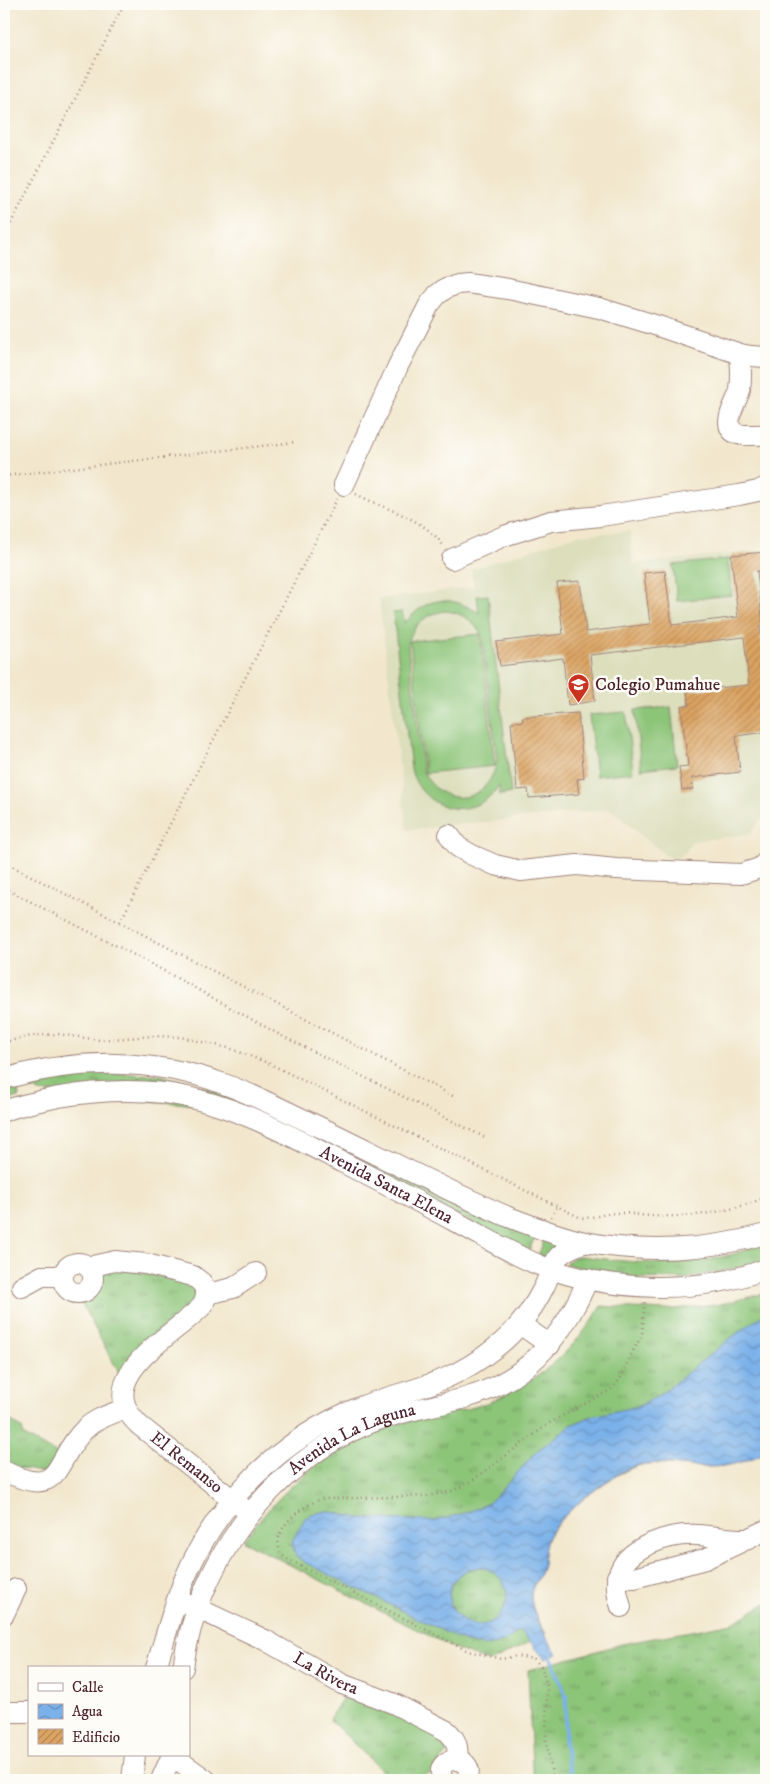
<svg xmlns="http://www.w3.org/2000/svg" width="770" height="1784" font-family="'IM FELL DW Pica',serif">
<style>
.built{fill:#dcdebc}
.grass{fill:url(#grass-tufts);stroke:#6b7252}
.pitch{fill:#8cc478;stroke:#6b7252;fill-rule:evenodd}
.water{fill:url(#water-waves);stroke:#62688a;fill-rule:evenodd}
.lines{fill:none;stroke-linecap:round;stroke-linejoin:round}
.stream{stroke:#7ab1e9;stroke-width:4}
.building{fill:url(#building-hatch)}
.minor-casing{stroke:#9e837c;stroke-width:22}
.path{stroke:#9e837c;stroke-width:2.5;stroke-dasharray:1 4;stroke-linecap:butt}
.minor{stroke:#fff;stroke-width:20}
.labels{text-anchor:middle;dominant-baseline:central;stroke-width:5;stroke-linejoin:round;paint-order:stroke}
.poi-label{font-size:18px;fill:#4a1f2b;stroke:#fdfcf7;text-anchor:start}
.street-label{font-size:18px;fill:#4a1f2b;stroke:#fdfcf7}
</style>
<defs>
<pattern id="grass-tufts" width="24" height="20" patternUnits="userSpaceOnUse" patternTransform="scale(1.25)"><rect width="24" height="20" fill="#8cc478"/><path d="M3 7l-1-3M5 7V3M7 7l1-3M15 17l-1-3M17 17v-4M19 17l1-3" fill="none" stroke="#749f63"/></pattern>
<pattern id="water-waves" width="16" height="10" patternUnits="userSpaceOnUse" patternTransform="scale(1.25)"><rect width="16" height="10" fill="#7ab1e9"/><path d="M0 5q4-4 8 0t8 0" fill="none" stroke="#668fbd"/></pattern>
<pattern id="building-hatch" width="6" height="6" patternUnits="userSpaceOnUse" patternTransform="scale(1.25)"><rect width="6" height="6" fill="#dba462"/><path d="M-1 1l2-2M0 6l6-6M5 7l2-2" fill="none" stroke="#b48551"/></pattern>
</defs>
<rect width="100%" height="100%" fill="#fdfcf7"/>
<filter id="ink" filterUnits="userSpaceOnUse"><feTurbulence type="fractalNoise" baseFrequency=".02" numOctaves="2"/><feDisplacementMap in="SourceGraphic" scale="10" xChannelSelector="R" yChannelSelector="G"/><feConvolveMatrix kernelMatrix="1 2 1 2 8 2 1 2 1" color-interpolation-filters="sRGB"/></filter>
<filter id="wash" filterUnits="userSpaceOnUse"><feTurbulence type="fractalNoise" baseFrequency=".0096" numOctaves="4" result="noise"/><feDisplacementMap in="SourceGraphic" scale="20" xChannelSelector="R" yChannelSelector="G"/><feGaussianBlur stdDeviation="1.12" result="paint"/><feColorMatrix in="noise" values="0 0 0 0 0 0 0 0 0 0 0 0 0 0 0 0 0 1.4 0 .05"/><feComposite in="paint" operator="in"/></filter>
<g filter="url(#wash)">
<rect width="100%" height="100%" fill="#f2e7cd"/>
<path class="built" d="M630 531 633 564 766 550V813L750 834 693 841 684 854 674 858 666 856 610 809 407 830 379 599 474 587 471 569 577 535Z"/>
<g class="grass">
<path d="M70 1072 159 1075 234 1096 535 1237 529 1251 247 1109 39 1092 32 1087V1081Z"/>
<path d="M16 1086 18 1088 19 1097 4 1102V1087Z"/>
<path d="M544 1240 564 1245 548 1259 538 1256Z"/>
<path d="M766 1242V1260L756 1264 684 1279 626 1278 565 1264 574 1257 581 1256C630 1262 681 1269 730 1255 742 1252 754 1246 766 1242Z"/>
<path d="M113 1266 191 1284 197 1292V1300L134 1351 120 1375 79 1299C96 1292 94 1285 100 1270Z"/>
<path d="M766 1293V1452C748 1461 728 1467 708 1467 687 1467 667 1462 647 1464 619 1466 561 1513 548 1537 544 1545 544 1555 543 1563 542 1571 538 1577 534 1584 526 1602 537 1618 546 1634L490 1662 451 1647 243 1541C275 1498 316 1458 365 1436 397 1421 433 1417 467 1409 524 1394 572 1356 601 1306L664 1310 721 1304Z"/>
<path d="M4 1415 22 1429 24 1436 58 1454 45 1473 4 1465Z"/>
<path d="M766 1603V1780H535L532 1767 528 1670 622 1644 733 1623Z"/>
<path d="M351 1694 441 1734 449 1751 430 1774 406 1780H391L329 1719 344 1696Z"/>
</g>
<g class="pitch">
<path d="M728 559 732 595 677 601 673 565Z"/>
<path d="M488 595 511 793 500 795 499 786C473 823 422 812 411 769L393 613 402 612 405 623C428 595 450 595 479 613L477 596ZM446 611C463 613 474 621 482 636L497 760C490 804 442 811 423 771L408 648C409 627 426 613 446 611Z"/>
<path d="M480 634 495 766 425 773 410 641Z"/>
<path d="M671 707 677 765 641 769 635 710Z"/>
<path d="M626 712 633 772 596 776 589 715Z"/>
</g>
<path class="water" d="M766 1313V1452C748 1461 728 1467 708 1467 684 1467 659 1459 635 1466 613 1472 558 1516 548 1537 543 1547 545 1560 541 1571 538 1580 530 1588 531 1599 533 1618 547 1637 557 1654L545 1659 520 1630C501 1646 490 1648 467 1643L304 1562 296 1556 292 1546V1541L305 1518 312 1514 327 1511 360 1518 435 1521 469 1512 488 1503 498 1494 537 1451 571 1425 592 1416 639 1406 658 1396 736 1334ZM480 1567C530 1579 501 1639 467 1622 461 1619 456 1615 453 1609 442 1587 458 1569 480 1567Z"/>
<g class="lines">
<path class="stream" d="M551 1657 566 1696 565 1745 571 1780"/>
</g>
<g id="blocks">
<g class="building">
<path d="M766 552V570L757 571 763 626H760L766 683V732L736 736 740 772 692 778 693 789 682 790 679 767 688 766 681 706 689 705 687 691 749 685 744 637 590 655 595 701 568 705 563 658 500 666 496 642 563 634 557 583 580 581 586 632 650 624 644 573 665 571 672 625 738 617 731 555Z"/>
<path d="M578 713 584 778 577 779 579 794 529 798 528 789 517 790 511 722 523 721 522 717Z"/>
</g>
</g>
</g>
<g filter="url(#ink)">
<use href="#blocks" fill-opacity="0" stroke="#9e837c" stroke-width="1"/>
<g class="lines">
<defs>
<g id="minor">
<path d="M740 354C741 366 742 378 740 390 738 401 720 424 735 433 743 437 757 434 766 435"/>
<path d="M344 485 398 366 429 305 437 295 446 288 458 284 468 283 508 289 599 308 655 325 740 354 751 356 766 357"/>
<path d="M452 559 504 536 551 521 601 516 739 495 758 491 766 487"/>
<path d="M449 835 458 847 472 855 495 865 521 871 577 865 616 869 741 874 760 868 766 862"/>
<path d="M4 1079C76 1058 153 1058 224 1084 258 1096 291 1114 324 1129 384 1158 444 1189 506 1216 532 1226 558 1236 585 1242 644 1254 708 1250 766 1234"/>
<path id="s1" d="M4 1111C22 1104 40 1101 59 1097 94 1091 129 1089 164 1093 225 1101 280 1130 334 1158 375 1179 416 1200 456 1222 484 1237 510 1253 539 1265 610 1292 695 1295 766 1269"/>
<circle cx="78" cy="1278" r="15"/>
<path id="s2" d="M88 1267 115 1261 146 1264 193 1276 202 1283 207 1294 203 1305C176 1335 88 1377 139 1425L243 1508"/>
<path d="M22 1287 42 1276H63"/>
<path d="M207 1294 233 1288 256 1273"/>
<path d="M520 1324 550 1345"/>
<path d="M4 1471C64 1501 52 1461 85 1429 96 1418 112 1414 126 1408"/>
<path d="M617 1577 634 1578 705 1559 766 1530"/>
<path id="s3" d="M184 1602 265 1640 342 1684 395 1704 447 1731C456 1739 459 1747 457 1760"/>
<path d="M621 1607C618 1597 615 1587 618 1577 625 1546 671 1533 698 1535 715 1536 731 1540 749 1539"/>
<path d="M4 1614 16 1589"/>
<path d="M156 1668C165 1638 173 1607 185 1578 217 1501 283 1437 360 1407 388 1396 418 1390 446 1378 464 1370 480 1360 495 1348 516 1332 532 1311 544 1287 549 1277 552 1265 559 1256 566 1249 577 1245 586 1242"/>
<path id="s4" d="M183 1668C196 1564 272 1462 370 1423 400 1411 433 1407 465 1398 527 1381 564 1336 588 1279"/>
<path d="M4 1712H29"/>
<path d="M171 1755 206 1780"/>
<path d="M132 1780 135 1755"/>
<path d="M161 1780 172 1755"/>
<path d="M443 1780C431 1754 478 1753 467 1780"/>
</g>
</defs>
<use href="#minor" class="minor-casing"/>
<g class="path">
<path d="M4 237 124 4"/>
<path d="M4 476 296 442"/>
<path d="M356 494C384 509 427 519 444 547"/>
<path d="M4 862 455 1097"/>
<path d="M4 888 144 960 282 1036 484 1137"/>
<path d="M120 922 337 499"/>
<path d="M4 1042 32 1036 58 1034 99 1040 153 1036 180 1037 229 1048 268 1063 581 1218C593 1218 604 1214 615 1213 628 1212 641 1216 653 1216 690 1218 732 1212 766 1197"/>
<path d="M551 1217 557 1207"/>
<path d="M553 1780 546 1740 547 1685 541 1666 534 1659 517 1656 501 1659 468 1651 285 1558C263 1535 301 1505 322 1499L427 1496 452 1491 470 1482 551 1422 612 1389 620 1379 632 1353 642 1335 645 1302"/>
</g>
<use href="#minor" class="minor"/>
</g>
</g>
<defs>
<symbol id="school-pin" viewBox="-11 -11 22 30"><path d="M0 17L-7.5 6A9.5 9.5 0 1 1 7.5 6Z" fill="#c8321e" stroke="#fdfcf7"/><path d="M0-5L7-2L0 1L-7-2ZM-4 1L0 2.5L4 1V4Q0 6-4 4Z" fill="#fff"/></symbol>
</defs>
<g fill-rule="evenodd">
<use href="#school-pin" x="566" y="672" width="25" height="34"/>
</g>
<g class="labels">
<g class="poi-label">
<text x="595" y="685">Colegio Pumahue</text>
</g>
<g class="street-label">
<text stroke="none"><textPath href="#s1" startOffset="404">Avenida Santa Elena</textPath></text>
<text stroke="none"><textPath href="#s4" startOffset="299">Avenida La Laguna</textPath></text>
<text stroke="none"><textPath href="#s2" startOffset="361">El Remanso</textPath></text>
<text stroke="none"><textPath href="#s3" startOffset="159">La Rivera</textPath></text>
</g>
</g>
<rect width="770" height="1784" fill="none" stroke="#fdfcf7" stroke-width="20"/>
<rect x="28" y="1666" width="162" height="90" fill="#fdfcf7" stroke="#b5a4a5"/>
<rect x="38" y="1683" width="25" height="8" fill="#ffffff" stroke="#b5a4a5"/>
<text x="72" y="1692" font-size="15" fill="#4a1f2b">Calle</text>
<rect x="38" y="1704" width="25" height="15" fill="url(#water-waves)" stroke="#b5a4a5"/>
<text x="72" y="1716" font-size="15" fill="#4a1f2b">Agua</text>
<rect x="38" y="1729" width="25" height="15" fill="url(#building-hatch)" stroke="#b5a4a5"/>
<text x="72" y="1742" font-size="15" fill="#4a1f2b">Edificio</text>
</svg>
